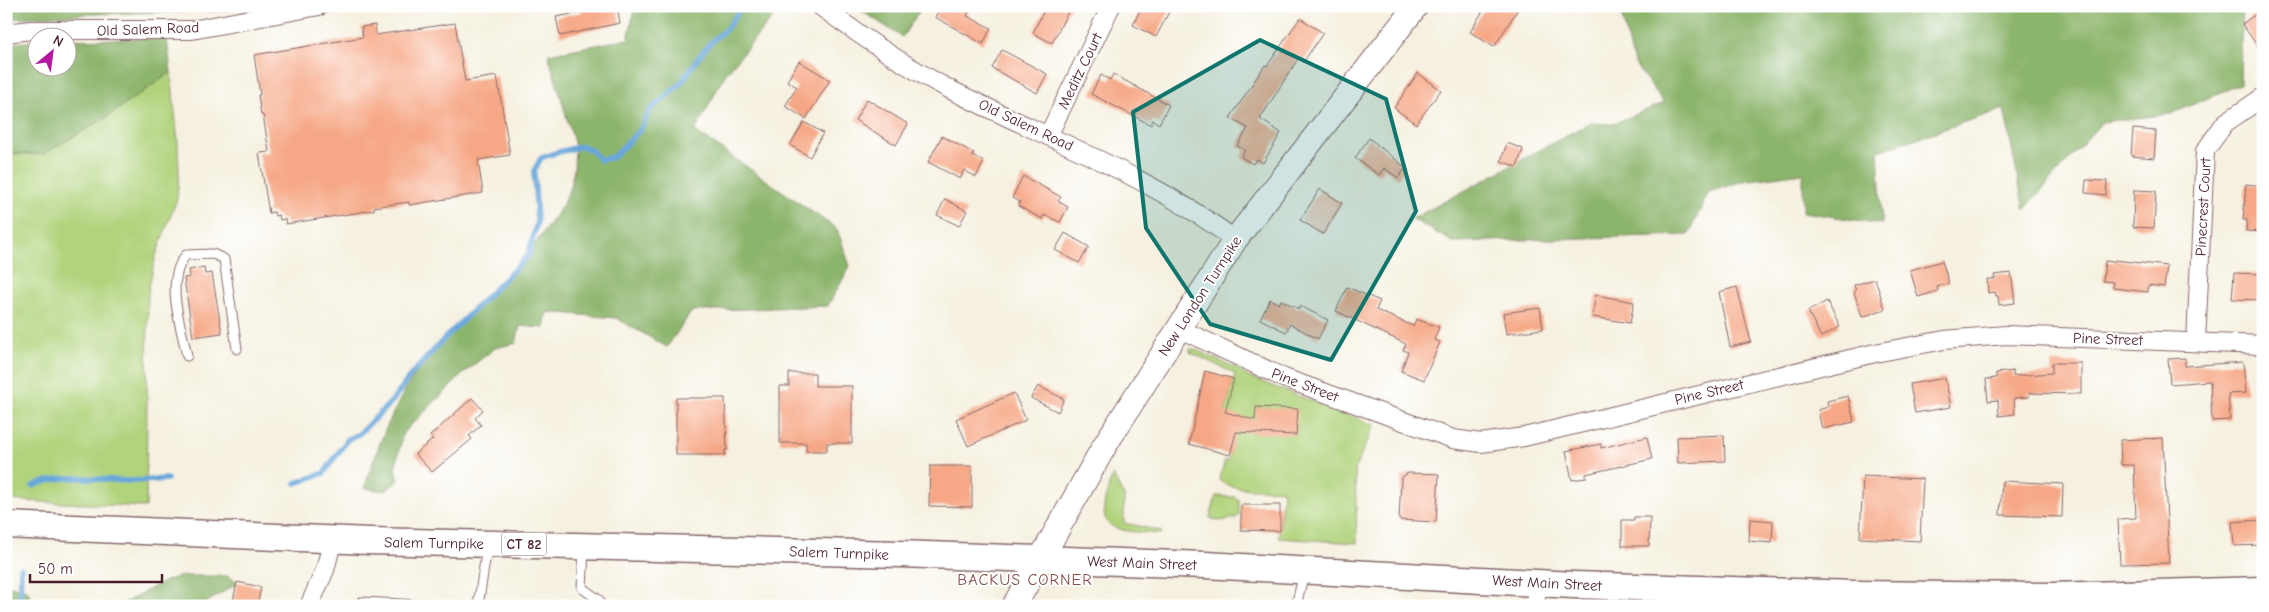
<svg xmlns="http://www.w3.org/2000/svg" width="2269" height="612" font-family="'Comic Neue',sans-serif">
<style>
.green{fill:#b1d37c;stroke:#7e7954}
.forest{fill:#8cb56c;stroke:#6b6a4c}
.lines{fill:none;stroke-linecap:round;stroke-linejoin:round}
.stream{stroke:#69a7db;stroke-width:5.5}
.building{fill:#f6a785}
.service-casing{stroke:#86686a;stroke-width:11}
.minor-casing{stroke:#86686a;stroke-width:20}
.secondary-casing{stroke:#86686a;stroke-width:26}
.primary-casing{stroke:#86686a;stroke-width:29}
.service{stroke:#fff;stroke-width:9}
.minor{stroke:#fff;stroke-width:18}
.secondary{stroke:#fff;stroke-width:24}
.primary{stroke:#fff;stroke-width:26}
.marked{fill:#0f766e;fill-opacity:0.2;stroke:#0f766e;stroke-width:4;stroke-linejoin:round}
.labels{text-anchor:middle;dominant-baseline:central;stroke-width:4;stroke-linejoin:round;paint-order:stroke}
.shield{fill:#fff;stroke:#80626b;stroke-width:1}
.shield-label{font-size:14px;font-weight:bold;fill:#4a1f2b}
.street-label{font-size:15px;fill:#4a1f2b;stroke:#fff}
.neighbourhood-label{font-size:16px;letter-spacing:1px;fill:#864f4a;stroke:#fff}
</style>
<rect width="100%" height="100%" fill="#fff"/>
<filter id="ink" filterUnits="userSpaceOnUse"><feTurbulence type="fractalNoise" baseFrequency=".02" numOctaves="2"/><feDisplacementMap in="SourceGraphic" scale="10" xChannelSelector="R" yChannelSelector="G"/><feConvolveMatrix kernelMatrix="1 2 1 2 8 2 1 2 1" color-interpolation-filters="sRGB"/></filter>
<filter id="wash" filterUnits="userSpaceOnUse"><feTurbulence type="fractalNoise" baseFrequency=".0096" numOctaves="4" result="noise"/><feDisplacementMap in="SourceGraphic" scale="20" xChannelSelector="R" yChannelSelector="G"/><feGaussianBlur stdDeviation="1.12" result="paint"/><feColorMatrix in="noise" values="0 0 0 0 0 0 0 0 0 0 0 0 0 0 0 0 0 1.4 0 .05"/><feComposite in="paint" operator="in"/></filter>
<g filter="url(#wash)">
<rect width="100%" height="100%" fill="#f5f0df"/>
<g class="green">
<path d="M171 72 178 144 179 174 177 199 156 255 148 291 146 507 6 500V154H43L104 119Z"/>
<path d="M1190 349H1194L1240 370 1246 376 1375 425 1355 468 1357 543 1279 538 1283 490C1264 488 1235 492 1219 480L1225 460 1228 461 1236 429 1225 412 1235 374 1190 352Z"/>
<path d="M1113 475 1124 497V523L1161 531V534C1113 530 1090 533 1113 475Z"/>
<path d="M1216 496 1235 497 1239 500V515L1236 518 1220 521 1210 518Z"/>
</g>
<g class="forest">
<path d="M6 6H247L223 11 89 14 6 19Z"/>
<path d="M635 6H782L725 75 695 131 837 229 850 266 828 306 692 311 667 347 616 318 547 312 544 328 520 326 516 343 495 348 465 372 403 433 395 469 399 480 385 491 364 488C378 446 392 408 417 371L532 248 562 206 570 188 574 169 575 146 548 54 628 39Z"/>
<path d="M854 6H923L902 37Z"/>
<path d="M1619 6H2242L2240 84 2171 114 2102 122 2024 210 2004 109 1878 151 1882 224 1803 212V173L1743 181 1709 192 1688 235 1453 242 1412 219 1590 123 1612 124 1664 103 1634 63Z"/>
<path d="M167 38 171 72 104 119 43 154H6V44L37 41 38 68H68V40Z"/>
<path d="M184 576H227L236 581V584L201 606H117C139 597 163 578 184 576Z"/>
<path d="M6 585 27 590 29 593 30 606H6Z"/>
</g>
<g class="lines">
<g class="stream">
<path d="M296 483 324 473 348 439 359 434 393 400 410 376 444 339 528 256 537 222 534 171 541 158 555 153 582 146 591 150 600 160 613 157 640 130 650 110 680 84 696 61 709 44 727 28 742 6"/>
<path d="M33 486C62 472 97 480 128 481 141 481 154 480 167 479"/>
<path d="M20 606 21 568"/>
</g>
</g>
<g id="blocks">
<g class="building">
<path d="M582 6H617L620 23 560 36 556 17 583 12Z"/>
<path d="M941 6H958L969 12 967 16 991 28 983 44 935 17Z"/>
<path d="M1046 6H1071L1052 43 1033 33Z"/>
<path d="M1142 6H1172L1156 37 1133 25Z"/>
<path d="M1486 6H1520L1494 47 1470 32Z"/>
<path d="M2263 9V54L2242 24Z"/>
<path d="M1300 18 1323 33 1304 61 1299 57 1260 119 1281 133 1263 163 1257 159 1253 164 1241 157 1245 150 1237 146 1248 128 1230 118 1265 65 1267 66Z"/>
<path d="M455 23 465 81 497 76 510 155 478 160 483 193 409 205V202L374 207V210L286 224 285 219 280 220 279 215 275 216 274 212 269 213 259 153 269 152 263 115H261L258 95H260L254 55 363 37 361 27 375 25 376 35Z"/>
<path d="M1002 50 1047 74 1037 93 992 68Z"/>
<path d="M799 61 830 80 806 119 785 106 797 87 787 81Z"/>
<path d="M1418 73 1441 90 1416 124 1394 108Z"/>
<path d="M1113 74 1169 105 1159 124 1153 120 1151 125 1091 94 1101 75 1110 80Z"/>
<path d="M867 99 908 124 896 145 855 120Z"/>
<path d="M804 122 823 133 810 157 790 145Z"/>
<path d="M2133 129 2156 131 2154 158 2131 156Z"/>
<path d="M942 136 974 153 972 156 984 162 976 177 964 170 960 179 928 162Z"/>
<path d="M1369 138 1406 168 1398 178 1384 168 1379 175 1355 158Z"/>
<path d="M1507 143 1523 149 1517 167 1501 161Z"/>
<path d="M1023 176 1061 197 1058 201 1068 207 1060 222 1044 215 1042 219 1018 206 1020 202 1012 198Z"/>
<path d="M2086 180 2107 181 2106 195 2085 193Z"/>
<path d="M2246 184 2263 186V232L2246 231 2247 220H2243Z"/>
<path d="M1320 189 1342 203 1323 234 1300 220Z"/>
<path d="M2134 190 2156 191 2154 228 2133 227Z"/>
<path d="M945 199 967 211 959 226 937 215Z"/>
<path d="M1065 233 1089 247 1079 263 1055 250Z"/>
<path d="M2115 260 2167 266 2164 287 2148 285V292L2113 288V282L2103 281 2105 261 2114 262Z"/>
<path d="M1942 261 1949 283 1937 287 1938 291 1918 297 1910 270Z"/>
<path d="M204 267 205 274 212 273 222 333 193 337 184 278 190 277 189 270Z"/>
<path d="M2011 273 2015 303 1999 305 1998 296H1996L1995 292 1988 293 1987 279H1995L1994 275Z"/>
<path d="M2234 273 2263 274V300L2232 299Z"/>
<path d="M1875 279 1885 309 1862 317 1854 292 1856 291 1854 285Z"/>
<path d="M1347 287 1380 301 1376 310 1413 326 1416 319 1439 327 1434 340 1440 342 1424 380 1401 371 1408 352 1403 350 1406 344 1336 311Z"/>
<path d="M1737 287 1751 342 1730 347 1719 292Z"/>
<path d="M1596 295 1634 302 1630 323 1592 317Z"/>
<path d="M1270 299 1279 304 1281 300 1299 309 1300 306 1328 320 1318 339 1290 324 1286 332 1260 319Z"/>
<path d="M1827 301 1840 327 1821 337 1808 311Z"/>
<path d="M1540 308 1543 329 1506 334 1503 313Z"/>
<path d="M2185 358V366L2243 362 2246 393 2228 394 2230 420 2212 421 2210 381 2170 384 2168 359Z"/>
<path d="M2052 363H2081V394L2029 393V397L2014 398 2015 414 1999 416 1998 400 1988 401 1986 379 1996 378V373L2013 371V376L2052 373Z"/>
<path d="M1205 371 1234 379 1225 412 1255 420 1256 407 1298 409 1296 435 1236 432 1230 455 1189 444Z"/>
<path d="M789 373H815V386H852V443H827V451H806V443H780V386H789Z"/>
<path d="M1945 378 1951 407 1915 413 1910 384Z"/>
<path d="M1038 386 1064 399 1058 412 1031 398Z"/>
<path d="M1014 393 1026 420 968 446 956 419Z"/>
<path d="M1848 396 1854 422 1822 429 1818 410 1828 407 1827 401Z"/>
<path d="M472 398 483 410 475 418 481 425 469 436 472 439 432 472 415 454 433 439 430 436Z"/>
<path d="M676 398H725L727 450H725V455H676Z"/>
<path d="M1724 435 1725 461 1678 463 1677 437Z"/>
<path d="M1647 437 1652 459 1586 474V478L1572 480 1566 451 1601 444V448Z"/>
<path d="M2163 438 2169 563 2120 564 2118 519 2136 518 2134 465H2121L2120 440Z"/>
<path d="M930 466H972V507L929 506Z"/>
<path d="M1408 473 1439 474 1436 522 1399 520 1401 478Z"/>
<path d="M1863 476 1923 479 1920 541 1860 538Z"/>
<path d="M2002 481 2063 484 2062 517 2000 515Z"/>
<path d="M1241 505H1280V531L1241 530Z"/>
<path d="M1634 517H1650L1649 546H1622V520H1634Z"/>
<path d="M1750 519 1773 521 1772 543 1749 541Z"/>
<path d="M2263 520V545L2234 546 2232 522Z"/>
<path d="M237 582 261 587 257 606H232Z"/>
</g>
</g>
</g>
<g filter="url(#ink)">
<use href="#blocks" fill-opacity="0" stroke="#86686a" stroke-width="1"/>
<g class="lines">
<defs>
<g id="service">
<path d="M187 356C181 325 164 281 186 255L213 254 224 259 237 349"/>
<path d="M584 549 582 588 599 600V606"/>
<path d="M361 606 362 602 439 606"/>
<path d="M478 606 487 547"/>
<path d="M1296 606 1304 573"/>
</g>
<g id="minor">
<path d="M820 6C862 37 904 66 951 90 1046 138 1149 175 1235 240"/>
<path d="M6 33 31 30H192L319 6"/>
<path d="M1048 136 1111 6"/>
<path d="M1178 328 1284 378 1453 439 1481 443 1524 437 1875 353 1944 340 2006 335 2263 345"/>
<path d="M2196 342 2205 151 2225 123 2263 97"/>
<path d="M309 606 325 570 333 539"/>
<path d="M1536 606V583"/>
</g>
<path id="secondary" d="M1014 606 1105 445 1235 240 1416 6"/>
<path id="primary" d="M6 525 369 541 900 554 1205 565 1574 585 1854 594 2051 596 2263 590"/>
</defs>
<use href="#service" class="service-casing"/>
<use href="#minor" class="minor-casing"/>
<use href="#secondary" class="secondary-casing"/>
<use href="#primary" class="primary-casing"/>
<use href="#service" class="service"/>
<use href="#minor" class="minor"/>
<use href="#secondary" class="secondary"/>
<use href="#primary" class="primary"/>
</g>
</g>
<path class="marked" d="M1260 40 1386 99 1416 211 1331 360 1210 324 1146 228 1133 112Z"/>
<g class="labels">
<rect class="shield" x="501.5" y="532.5" width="45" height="23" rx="4"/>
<g class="shield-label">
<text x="524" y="544">CT 82</text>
</g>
<g class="street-label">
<text transform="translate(148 29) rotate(-2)">Old Salem Road</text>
<text transform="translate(1080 71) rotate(-64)">Meditz Court</text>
<text transform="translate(1026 125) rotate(25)">Old Salem Road</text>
<text transform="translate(2203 207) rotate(-87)">Pinecrest Court</text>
<text transform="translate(1200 296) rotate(-57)">New London Turnpike</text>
<text transform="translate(2108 339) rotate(2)">Pine Street</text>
<text transform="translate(1305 385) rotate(21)">Pine Street</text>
<text transform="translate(1709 392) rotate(-13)">Pine Street</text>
<text transform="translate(434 543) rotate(1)">Salem Turnpike</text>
<text transform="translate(839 553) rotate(2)">Salem Turnpike</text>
<text transform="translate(1142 563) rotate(2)">West Main Street</text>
<text transform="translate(1547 583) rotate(3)">West Main Street</text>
</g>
<g class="neighbourhood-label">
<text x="1025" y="580">BACKUS CORNER</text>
</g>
</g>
<rect width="2269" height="612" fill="none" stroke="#fff" stroke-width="25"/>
<g transform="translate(52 52) rotate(29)"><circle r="24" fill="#ffffff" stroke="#b7a5aa"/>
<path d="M0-4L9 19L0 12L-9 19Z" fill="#b5179e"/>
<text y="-8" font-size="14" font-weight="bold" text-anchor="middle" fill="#4a1f2b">N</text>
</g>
<path d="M30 574v8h132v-8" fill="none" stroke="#4a1f2b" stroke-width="2.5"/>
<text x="38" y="574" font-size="15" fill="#4a1f2b" stroke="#ffffff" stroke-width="4" paint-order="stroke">50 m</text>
</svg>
